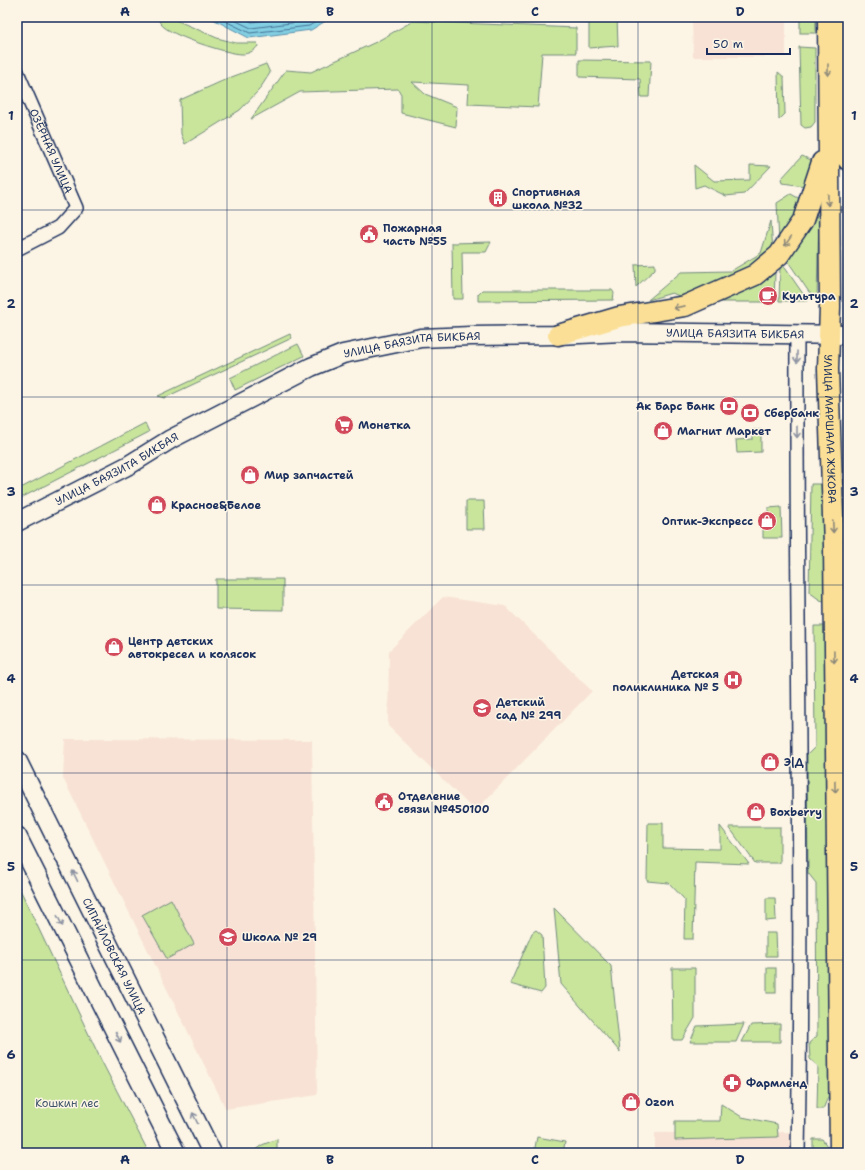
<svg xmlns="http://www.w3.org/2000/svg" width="865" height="1170" font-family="'Shantell Sans',sans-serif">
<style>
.built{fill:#f8e2d5}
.green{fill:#c9e59c;stroke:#728a7d}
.water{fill:#83cfe2;stroke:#598fad}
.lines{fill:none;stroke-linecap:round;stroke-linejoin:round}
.shore{stroke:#456f93;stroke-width:1}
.street-casing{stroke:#1b2f5e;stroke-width:16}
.secondary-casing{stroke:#1b2f5e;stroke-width:21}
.primary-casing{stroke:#1b2f5e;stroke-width:23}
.street{stroke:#fcf5e5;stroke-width:13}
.secondary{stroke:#fcf5e5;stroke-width:18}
.primary{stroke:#fbdf96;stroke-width:20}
.oneway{stroke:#8b877a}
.oneway2{stroke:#8c92a2}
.grid{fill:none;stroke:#1b2f5e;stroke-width:1;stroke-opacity:0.55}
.labels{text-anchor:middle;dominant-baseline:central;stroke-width:3;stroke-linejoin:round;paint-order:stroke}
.street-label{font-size:11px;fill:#1b2f5e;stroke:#fcf5e5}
.poi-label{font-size:11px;font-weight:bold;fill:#1b2f5e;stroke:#fcf5e5;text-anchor:start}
.park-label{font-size:11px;fill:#3e536a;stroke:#fcf5e5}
.neatline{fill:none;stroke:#1b2f5e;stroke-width:1.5}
.grid-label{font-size:13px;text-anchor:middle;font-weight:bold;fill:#1b2f5e}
</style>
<rect width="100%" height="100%" fill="#fcf5e5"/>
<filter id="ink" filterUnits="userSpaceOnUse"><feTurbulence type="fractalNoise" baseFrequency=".025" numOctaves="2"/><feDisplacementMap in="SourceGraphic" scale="8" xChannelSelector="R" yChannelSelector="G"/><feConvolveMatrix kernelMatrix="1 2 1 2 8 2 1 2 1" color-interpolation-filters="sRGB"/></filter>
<g filter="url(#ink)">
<g class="built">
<path d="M692 17H786V57H693Z"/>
<path d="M443 597 505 606 592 691 475 811 388 726 389 651Z"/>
<path d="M65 739 312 740 317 1095 226 1109 63 778Z"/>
<path d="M792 1132V1153H655V1133Z"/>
</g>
<g class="green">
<path d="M161 17H169L217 38 236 43H257L258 46C254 51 248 54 242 54 228 54 168 35 161 24 159 22 159 20 159 18Z"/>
<path d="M589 17H617L618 46 589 48Z"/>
<rect x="800" y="17" width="16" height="16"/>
<path d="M413 21 576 28V53H542L538 107 468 104 469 85 412 82 425 94 457 107 456 127 401 113V94L398 89 300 92 251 119 286 70 311 72 376 42Z"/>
<path d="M799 47 815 48V122L811 127 805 128 801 125Z"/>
<path d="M579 60 651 61 649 97H641L640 79 579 77Z"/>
<path d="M266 64 270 73 259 90 240 110 185 144 181 134 180 100 229 78Z"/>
<path d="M778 72 784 77 785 114 779 120Z"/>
<path d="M802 156 811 160V180L805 186 782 183 781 179Z"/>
<path d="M694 165 714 181 750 180V165L771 166 744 194 726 196 704 185 695 188Z"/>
<path d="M791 194 800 199 802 203 779 243 777 203Z"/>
<path d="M819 213 817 298 809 292 787 260Z"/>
<path d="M771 221 773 253 755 268 702 291 679 296 672 293 648 300 681 272 731 271 761 253Z"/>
<path d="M491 242 486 252H462L463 299H453L452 243Z"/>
<path d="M655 264V269L636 287 635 265Z"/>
<path d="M783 265 808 301H779L780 268Z"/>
<path d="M775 273 774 302H718L759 285Z"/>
<path d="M482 290H612L614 293 613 300 478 301V294Z"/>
<path d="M290 334 292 338 164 398 158 396Z"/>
<path d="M298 344 304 356 235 390 230 378Z"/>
<path d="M145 423 149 432 17 500V490Z"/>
<path d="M753 430H761V452L737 453 736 440 753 439Z"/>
<path d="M811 484H828L826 598 824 601 820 600 809 592Z"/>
<path d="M466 501H484L485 529H466Z"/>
<path d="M781 507 782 538H763V528H769L768 508Z"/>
<path d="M216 579H283V610L216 609Z"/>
<path d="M814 626H828L829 1095 823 1109H817L818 1066 810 1059 809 1043 817 1036 816 883 808 873 807 755 815 747Z"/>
<path d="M648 823H663V848L720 849V826L749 864 695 862 693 939H684L685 900 669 883 647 881Z"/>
<path d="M729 827H780V863H755Z"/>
<path d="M17 883 101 1060 149 1153H17Z"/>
<path d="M766 898H775L776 920 766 921Z"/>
<path d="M171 899 194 944 167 959 142 915Z"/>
<path d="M554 908 611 966 620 1052 561 984Z"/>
<path d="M536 930 542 935 545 988 541 993 510 984 532 933Z"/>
<path d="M766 933H776L777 956H766Z"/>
<path d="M672 968H695V1018L682 1040H673Z"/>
<rect x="767" y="968" width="9" height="25"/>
<path d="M744 1024 736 1042H690L697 1026Z"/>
<path d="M780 1024V1042H742L751 1025Z"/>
<path d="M721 1104 742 1117 777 1124 778 1137 675 1140V1121H720Z"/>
<path d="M537 1137 565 1142 563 1153H534Z"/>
<path d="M277 1139V1153H251L262 1145Z"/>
<path d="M813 1139H822L829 1149V1153H813Z"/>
</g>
<path class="water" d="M209 17H332L311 30 249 38Z"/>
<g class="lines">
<g class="shore">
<path d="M217 17 250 33 309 26 324 17"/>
<path d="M228 17 251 28 307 21 314 17"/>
<path d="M241 17 252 22 292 17"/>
</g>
<defs>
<g id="street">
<path id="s1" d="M17 72 76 208 58 228 17 249"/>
<path d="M797 335C796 608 803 880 798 1153"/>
</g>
<g id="secondary">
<path id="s2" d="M17 522 129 465 171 439 251 398 311 367 343 354 421 338 471 336 558 335 622 332 848 335"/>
<path id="s3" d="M17 760 212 1153"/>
<path d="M17 836 176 1153"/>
</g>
<g id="primary">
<path id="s4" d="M828 17 830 307 828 369 834 546 840 1153"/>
<path d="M846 17 845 77 848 160"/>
<path d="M558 335 619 317 685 306 755 275 779 255 803 220 822 162"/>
</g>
</defs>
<use href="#street" class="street-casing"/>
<use href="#secondary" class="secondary-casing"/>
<use href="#primary" class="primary-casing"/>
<use href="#street" class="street"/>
<use href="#secondary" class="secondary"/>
<use href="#primary" class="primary"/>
</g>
<defs><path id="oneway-shaft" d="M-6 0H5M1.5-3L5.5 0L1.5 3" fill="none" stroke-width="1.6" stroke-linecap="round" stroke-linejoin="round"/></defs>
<g class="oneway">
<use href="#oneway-shaft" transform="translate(828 70) rotate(90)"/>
<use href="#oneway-shaft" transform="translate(828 200) rotate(89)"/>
<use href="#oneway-shaft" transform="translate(788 241) rotate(125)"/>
<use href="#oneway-shaft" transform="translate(679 307) rotate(169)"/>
<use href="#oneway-shaft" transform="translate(833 527) rotate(88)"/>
<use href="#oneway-shaft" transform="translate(834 657) rotate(89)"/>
<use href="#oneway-shaft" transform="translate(835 787) rotate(89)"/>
</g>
<g class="oneway2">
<use href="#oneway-shaft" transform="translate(797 357) rotate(90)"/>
<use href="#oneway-shaft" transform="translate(797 432) rotate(90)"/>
<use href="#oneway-shaft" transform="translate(75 876) rotate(-116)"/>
<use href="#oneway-shaft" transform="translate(60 921) rotate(63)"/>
<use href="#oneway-shaft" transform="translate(118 1037) rotate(64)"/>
<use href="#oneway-shaft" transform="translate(195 1118) rotate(-116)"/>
</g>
</g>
<path class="grid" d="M227 17V1153M432 17V1153M638 17V1153M17 210H848M17 397H848M17 585H848M17 773H848M17 960H848"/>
<defs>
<symbol id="building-disc" viewBox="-11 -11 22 22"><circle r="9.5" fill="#d1495b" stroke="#fcf5e5"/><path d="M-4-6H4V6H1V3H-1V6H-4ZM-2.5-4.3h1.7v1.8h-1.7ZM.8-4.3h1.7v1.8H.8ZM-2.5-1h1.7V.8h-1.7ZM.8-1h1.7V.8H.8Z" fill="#fff"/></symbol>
<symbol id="civic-disc" viewBox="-11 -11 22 22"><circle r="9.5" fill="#d1495b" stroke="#fcf5e5"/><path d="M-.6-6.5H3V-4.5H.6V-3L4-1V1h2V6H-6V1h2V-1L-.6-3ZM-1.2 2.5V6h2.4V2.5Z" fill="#fff"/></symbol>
<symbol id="cafe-disc" viewBox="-11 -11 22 22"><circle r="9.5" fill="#d1495b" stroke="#fcf5e5"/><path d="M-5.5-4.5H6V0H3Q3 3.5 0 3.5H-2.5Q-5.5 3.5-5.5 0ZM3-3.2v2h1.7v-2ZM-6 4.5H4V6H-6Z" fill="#fff"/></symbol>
<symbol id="bank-disc" viewBox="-11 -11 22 22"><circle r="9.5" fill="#d1495b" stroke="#fcf5e5"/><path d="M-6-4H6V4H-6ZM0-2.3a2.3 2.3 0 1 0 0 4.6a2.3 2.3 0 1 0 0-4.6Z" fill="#fff"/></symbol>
<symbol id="supermarket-disc" viewBox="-11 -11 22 22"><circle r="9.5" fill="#d1495b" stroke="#fcf5e5"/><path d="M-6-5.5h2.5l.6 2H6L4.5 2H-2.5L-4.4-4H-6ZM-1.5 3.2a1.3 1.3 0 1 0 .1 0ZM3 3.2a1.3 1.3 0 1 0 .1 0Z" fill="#fff"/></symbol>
<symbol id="shop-disc" viewBox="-11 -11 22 22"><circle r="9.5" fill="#d1495b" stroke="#fcf5e5"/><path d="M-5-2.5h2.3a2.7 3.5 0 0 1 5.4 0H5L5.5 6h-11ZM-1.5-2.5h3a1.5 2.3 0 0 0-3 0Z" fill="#fff"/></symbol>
<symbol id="hospital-disc" viewBox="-11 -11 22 22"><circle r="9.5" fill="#d1495b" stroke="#fcf5e5"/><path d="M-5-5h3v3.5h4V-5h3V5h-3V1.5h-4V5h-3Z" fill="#fff"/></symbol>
<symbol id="school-disc" viewBox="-11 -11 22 22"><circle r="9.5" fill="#d1495b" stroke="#fcf5e5"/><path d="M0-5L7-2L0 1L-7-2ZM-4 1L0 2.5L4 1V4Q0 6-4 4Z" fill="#fff"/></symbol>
<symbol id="pharmacy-disc" viewBox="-11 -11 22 22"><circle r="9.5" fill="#d1495b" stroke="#fcf5e5"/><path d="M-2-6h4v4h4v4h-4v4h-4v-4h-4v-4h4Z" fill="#fff"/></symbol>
</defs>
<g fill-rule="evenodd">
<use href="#building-disc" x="487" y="187" width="22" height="22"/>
<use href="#civic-disc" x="358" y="223" width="22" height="22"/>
<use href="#cafe-disc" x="757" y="285" width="22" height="22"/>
<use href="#bank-disc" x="718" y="395" width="22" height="22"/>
<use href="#bank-disc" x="739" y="402" width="22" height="22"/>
<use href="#supermarket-disc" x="333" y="414" width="22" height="22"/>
<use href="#shop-disc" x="652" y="420" width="22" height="22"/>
<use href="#shop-disc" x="239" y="464" width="22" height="22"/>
<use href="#shop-disc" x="146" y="494" width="22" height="22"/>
<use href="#shop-disc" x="756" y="510" width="22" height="22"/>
<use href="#shop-disc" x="103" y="636" width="22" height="22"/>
<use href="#hospital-disc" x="722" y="669" width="22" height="22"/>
<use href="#school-disc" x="471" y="697" width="22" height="22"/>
<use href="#shop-disc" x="759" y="751" width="22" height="22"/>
<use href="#civic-disc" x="373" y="791" width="22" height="22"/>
<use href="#shop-disc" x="745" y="801" width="22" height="22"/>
<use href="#school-disc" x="217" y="926" width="22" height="22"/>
<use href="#pharmacy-disc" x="721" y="1072" width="22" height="22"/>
<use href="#shop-disc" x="620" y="1091" width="22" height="22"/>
</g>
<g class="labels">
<g class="street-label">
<text stroke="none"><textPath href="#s1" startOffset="86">ОЗЁРНАЯ УЛИЦА</textPath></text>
<text stroke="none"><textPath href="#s2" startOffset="761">УЛИЦА БАЯЗИТА БИКБАЯ</textPath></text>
<text stroke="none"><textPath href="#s2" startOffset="437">УЛИЦА БАЯЗИТА БИКБАЯ</textPath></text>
<text stroke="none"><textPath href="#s4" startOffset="412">УЛИЦА МАРШАЛА ЖУКОВА</textPath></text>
<text stroke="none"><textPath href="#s2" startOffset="113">УЛИЦА БАЯЗИТА БИКБАЯ</textPath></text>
<text stroke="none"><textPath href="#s3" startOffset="219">СИПАЙЛОВСКАЯ УЛИЦА</textPath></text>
</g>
<g class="poi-label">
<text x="512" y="192">Спортивная<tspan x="512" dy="13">школа №32</tspan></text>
<text x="383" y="228">Пожарная<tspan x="383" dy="13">часть №55</tspan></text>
<text x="782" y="296">Культура</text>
<text x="715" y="406" text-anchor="end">Ак Барс Банк</text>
<text x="764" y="413">Сбербанк</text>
<text x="358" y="425">Монетка</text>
<text x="677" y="431">Магнит Маркет</text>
<text x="264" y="475">Мир запчастей</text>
<text x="171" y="505">Красное&amp;Белое</text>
<text x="753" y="521" text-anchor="end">Оптик-Экспресс</text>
<text x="128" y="641">Центр детских<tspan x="128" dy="13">автокресел и колясок</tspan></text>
<text x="719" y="674" text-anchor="end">Детская<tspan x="719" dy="13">поликлиника № 5</tspan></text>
<text x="496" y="702">Детский<tspan x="496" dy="13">сад № 299</tspan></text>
<text x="784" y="762">Э|Д</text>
<text x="398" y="796">Отделение<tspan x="398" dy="13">связи №450100</tspan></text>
<text x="770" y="812">Boxberry</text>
<text x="242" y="937">Школа № 29</text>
<text x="746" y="1083">Фармленд</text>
<text x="645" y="1102">Ozon</text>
</g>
<g class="park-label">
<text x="67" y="1103">Кошкин лес</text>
</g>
</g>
<rect width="865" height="1170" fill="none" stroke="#fcf5e5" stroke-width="44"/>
<path d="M707 48v6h83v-6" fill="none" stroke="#1b2f5e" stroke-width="2"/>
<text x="713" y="48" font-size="12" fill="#1b2f5e" stroke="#fcf5e5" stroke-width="3" paint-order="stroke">50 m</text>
<rect x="22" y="22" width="821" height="1126" class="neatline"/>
<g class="grid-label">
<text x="125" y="16">A</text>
<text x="330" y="16">B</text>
<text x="535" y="16">C</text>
<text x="740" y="16">D</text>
<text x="11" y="120">1</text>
<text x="854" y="120">1</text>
<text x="11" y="308">2</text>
<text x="854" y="308">2</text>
<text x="11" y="496">3</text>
<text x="854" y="496">3</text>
<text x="11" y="683">4</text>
<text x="854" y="683">4</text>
<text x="11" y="871">5</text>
<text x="854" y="871">5</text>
<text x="11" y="1059">6</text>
<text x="854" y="1059">6</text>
<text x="125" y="1164">A</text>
<text x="330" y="1164">B</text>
<text x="535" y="1164">C</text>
<text x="740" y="1164">D</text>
</g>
</svg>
